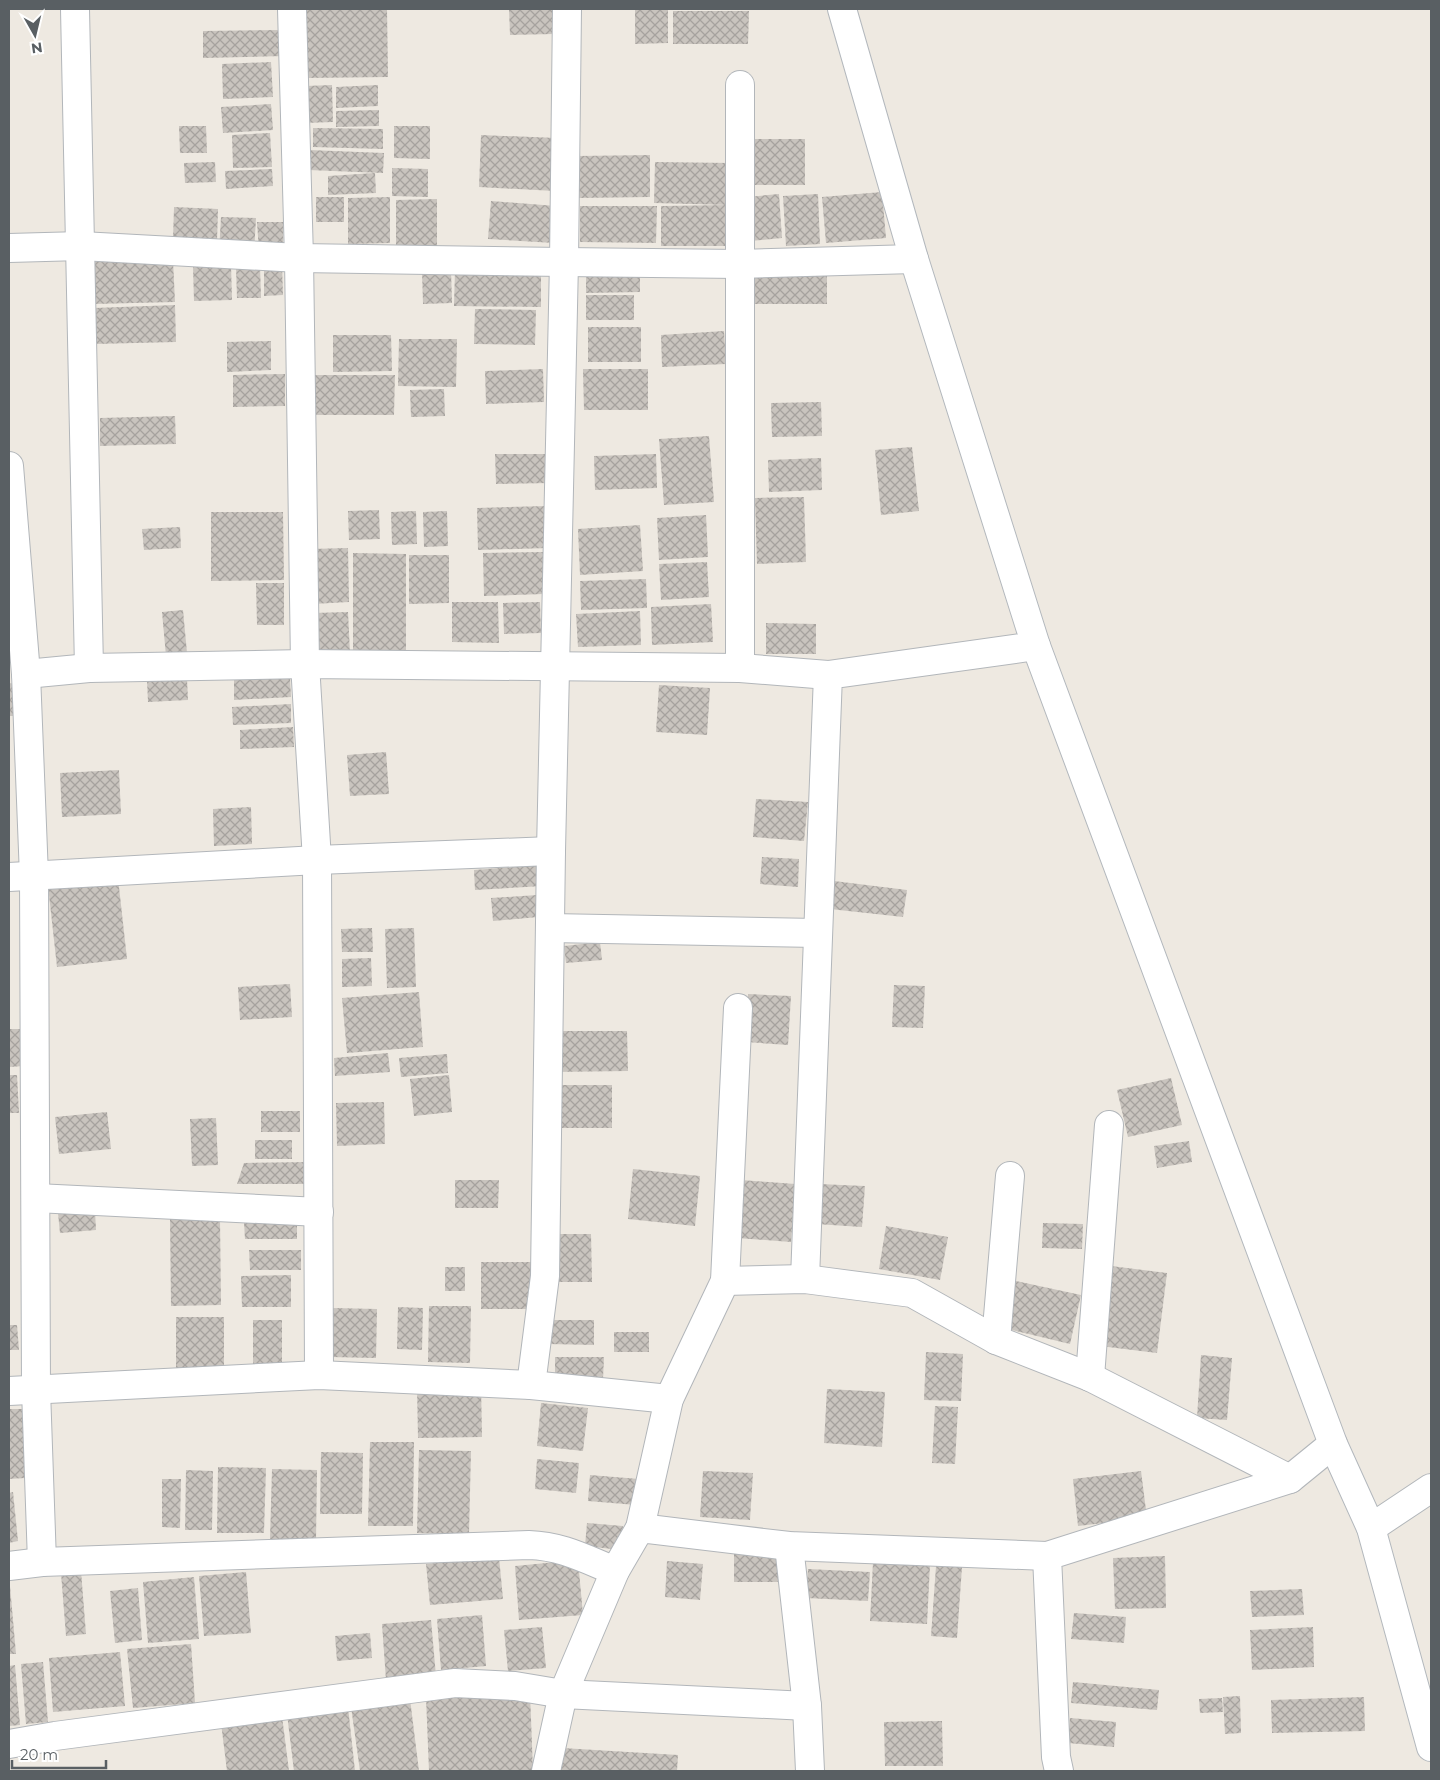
<svg xmlns="http://www.w3.org/2000/svg" width="1440" height="1780" font-family="Montserrat,sans-serif">
<style>
.building{fill:url(#building-cross-hatch)}
.lines{fill:none;stroke-linecap:round;stroke-linejoin:round}
.minor-casing{stroke:#b2b6ba;stroke-width:30}
.secondary-casing{stroke:#b3b8bd;stroke-width:30}
.minor{stroke:#fff;stroke-width:28}
.secondary{stroke:#fff;stroke-width:28}
</style>
<defs>
<pattern id="building-cross-hatch" width="8" height="8" patternUnits="userSpaceOnUse" patternTransform="scale(1.25)"><rect width="8" height="8" fill="#c9c4be"/><path d="M0 0l8 8M0 8l8-8" fill="none" stroke="#a6a29e"/></pattern>
</defs>
<rect width="100%" height="100%" fill="#eee9e1"/>
<g class="building">
<path d="M304 9H387L388 77 305 78Z"/>
<path d="M509 9H554V34L510 35Z"/>
<path d="M635 9H668V43L635 44Z"/>
<path d="M673 11H749L748 44H673Z"/>
<path d="M284 30V56L203 58V31Z"/>
<path d="M271 62 273 97 223 99 222 64Z"/>
<path d="M332 85 333 122 305 123V86Z"/>
<path d="M378 85V106L336 108V87Z"/>
<path d="M271 104 273 130 223 133 221 107Z"/>
<path d="M379 110V126L336 127V111Z"/>
<path d="M179 126H206L207 153H180Z"/>
<path d="M394 126H430V159L394 158Z"/>
<path d="M313 128 383 129V149L313 147Z"/>
<path d="M270 133 272 167 233 168 232 135Z"/>
<path d="M481 135 557 138 555 191 479 187Z"/>
<path d="M752 139H805V185H753Z"/>
<path d="M309 150 384 153 383 173 308 170Z"/>
<path d="M650 155V197L577 198V156Z"/>
<path d="M215 162 216 182 185 183 184 163Z"/>
<path d="M655 162 730 163 729 205 654 203Z"/>
<path d="M392 168 428 169V197L392 196Z"/>
<path d="M272 169 273 186 226 189 225 171Z"/>
<path d="M375 173 376 193 328 195V176Z"/>
<path d="M882 192 886 238 826 243 822 197Z"/>
<path d="M779 194 782 238 750 241 747 197Z"/>
<path d="M818 194 820 244 786 246 783 196Z"/>
<rect x="316" y="197" width="28" height="25"/>
<path d="M390 197V243L348 244V198Z"/>
<path d="M437 199V248L396 249V200Z"/>
<path d="M491 201 556 206 554 243 488 239Z"/>
<path d="M727 205V246H661V206Z"/>
<path d="M580 206H657L656 243 580 242Z"/>
<path d="M174 207 218 209 217 242 173 240Z"/>
<path d="M221 217 256 218 254 253 219 252Z"/>
<path d="M257 222H283V250L259 252Z"/>
<path d="M173 260 175 302 94 304 92 262Z"/>
<path d="M231 265 232 300 194 301 193 266Z"/>
<path d="M264 265H282L283 295 264 296Z"/>
<path d="M260 266 261 298H237L236 267Z"/>
<path d="M586 269H640V292L586 293Z"/>
<path d="M451 270 452 303 423 304 422 271Z"/>
<path d="M455 270 541 271V307L454 306Z"/>
<rect x="749" y="275" width="78" height="29"/>
<rect x="586" y="295" width="48" height="25"/>
<path d="M175 305 176 342 95 344 94 308Z"/>
<path d="M475 309 536 310 535 345 474 344Z"/>
<rect x="588" y="327" width="53" height="35"/>
<path d="M724 331 726 364 662 367 661 335Z"/>
<path d="M333 335H391L392 371 333 372Z"/>
<path d="M399 339H457L456 387 398 386Z"/>
<path d="M271 341V370L227 372V342Z"/>
<path d="M543 369 544 402 486 404 485 371Z"/>
<path d="M583 369H648V410H584Z"/>
<path d="M285 374V406L233 407V375Z"/>
<path d="M310 375H395L394 415H309Z"/>
<path d="M444 389 445 416 411 417 410 390Z"/>
<path d="M821 402 822 436 772 437 771 403Z"/>
<path d="M175 416 176 444 100 446V418Z"/>
<path d="M709 436 714 502 664 505 659 439Z"/>
<path d="M912 447 919 511 881 515 875 450Z"/>
<path d="M495 454H552V483L496 484Z"/>
<path d="M656 454 657 488 595 490 594 456Z"/>
<path d="M821 458 822 490 769 492 768 460Z"/>
<path d="M804 497 806 562 757 564 755 498Z"/>
<path d="M547 506 548 548 478 550 477 508Z"/>
<path d="M379 510 380 539 349 540 348 511Z"/>
<path d="M416 511 417 544 392 545 391 512Z"/>
<path d="M447 511 448 546 424 547 423 512Z"/>
<path d="M211 512H283L284 580 211 581Z"/>
<path d="M706 515 708 557 659 560 657 518Z"/>
<path d="M640 525 643 571 580 575 578 529Z"/>
<path d="M180 527 181 548 144 550 142 529Z"/>
<path d="M348 548 349 602 313 604 311 549Z"/>
<path d="M544 552V594L484 596 483 553Z"/>
<path d="M353 553 406 554V654H353Z"/>
<path d="M409 555H449V603L409 604Z"/>
<path d="M707 562 709 597 661 600 659 564Z"/>
<path d="M646 579 647 608 581 610 580 581Z"/>
<path d="M256 583H284V625H257Z"/>
<path d="M452 602H498L499 643 452 642Z"/>
<path d="M540 602 541 633 504 634 503 603Z"/>
<path d="M711 604 713 642 652 645 651 607Z"/>
<path d="M183 610 187 653 166 656 162 612Z"/>
<path d="M640 611 641 645 578 647 576 614Z"/>
<path d="M348 612 350 653 314 655 313 613Z"/>
<path d="M766 623 816 624V654H766Z"/>
<path d="M290 678 291 697 234 700V680Z"/>
<path d="M187 679 188 700 148 702 147 680Z"/>
<path d="M9 683 17 684V716H9Z"/>
<path d="M659 685 710 688 707 735 656 732Z"/>
<path d="M291 704V723L233 725 232 707Z"/>
<path d="M293 727 294 747 240 749V730Z"/>
<path d="M386 752 389 794 350 796 347 755Z"/>
<path d="M119 770 121 814 62 817 60 773Z"/>
<path d="M756 799 808 802 804 841 753 837Z"/>
<path d="M251 807 252 844 214 846 213 809Z"/>
<path d="M762 857 799 859 798 887 760 884Z"/>
<path d="M542 865 543 886 475 890 474 870Z"/>
<path d="M118 878 127 959 57 967 48 886Z"/>
<path d="M834 881 907 890 903 917 830 909Z"/>
<path d="M537 895 538 917 493 921 491 898Z"/>
<path d="M372 928 373 952H342L341 929Z"/>
<path d="M414 928 416 987 387 988 385 929Z"/>
<path d="M600 942 602 960 566 963 564 946Z"/>
<path d="M371 958 372 986 342 987V959Z"/>
<path d="M290 984 292 1017 240 1020 238 987Z"/>
<path d="M894 985 925 986 923 1028 892 1027Z"/>
<path d="M419 992 423 1047 347 1053 342 998Z"/>
<path d="M748 994 791 996 788 1045 746 1042Z"/>
<path d="M9 1029H22L24 1066 9 1067Z"/>
<path d="M552 1031H627L628 1071 553 1072Z"/>
<path d="M388 1053 390 1072 335 1076 334 1058Z"/>
<path d="M447 1054 448 1073 401 1077 399 1058Z"/>
<path d="M9 1075H17L19 1113H9Z"/>
<path d="M449 1075 452 1112 414 1116 410 1079Z"/>
<path d="M1171 1078 1182 1125 1128 1137 1117 1090Z"/>
<rect x="555" y="1085" width="57" height="43"/>
<path d="M384 1102 385 1144 337 1146 336 1103Z"/>
<rect x="261" y="1111" width="39" height="21"/>
<path d="M107 1112 111 1149 59 1154 55 1117Z"/>
<path d="M216 1118 218 1165 192 1166 190 1119Z"/>
<rect x="255" y="1140" width="37" height="19"/>
<path d="M1189 1141 1192 1162 1157 1168 1154 1146Z"/>
<path d="M310 1162 305 1184H237L244 1163Z"/>
<path d="M633 1169 700 1176 695 1226 628 1219Z"/>
<path d="M455 1180H499L498 1208H455Z"/>
<path d="M741 1180 795 1184 791 1242 737 1238Z"/>
<path d="M819 1184 865 1186 862 1227 816 1224Z"/>
<path d="M95 1211 96 1230 60 1233 58 1213Z"/>
<path d="M170 1219H220L221 1305 171 1306Z"/>
<path d="M244 1222H297V1239H245Z"/>
<path d="M1043 1223 1083 1224 1082 1249 1042 1248Z"/>
<path d="M886 1226 948 1237 940 1280 879 1269Z"/>
<path d="M553 1234H591L592 1282H553Z"/>
<path d="M249 1250H301V1270H250Z"/>
<rect x="481" y="1262" width="54" height="47"/>
<path d="M1111 1266 1167 1273 1157 1353 1100 1346Z"/>
<rect x="445" y="1267" width="20" height="24"/>
<path d="M291 1275V1307H242L241 1276Z"/>
<path d="M1016 1281 1081 1295 1070 1344 1004 1328Z"/>
<path d="M429 1306H471L470 1363 428 1362Z"/>
<path d="M398 1307 423 1308 422 1350 397 1349Z"/>
<path d="M332 1308 377 1309 376 1358 330 1357Z"/>
<rect x="176" y="1317" width="48" height="53"/>
<rect x="253" y="1320" width="29" height="53"/>
<path d="M547 1320H594V1345L547 1344Z"/>
<path d="M9 1325H17L19 1350H9Z"/>
<rect x="614" y="1332" width="35" height="20"/>
<path d="M926 1352 963 1354 961 1401 924 1400Z"/>
<path d="M1201 1355 1232 1358 1227 1420 1197 1418Z"/>
<path d="M555 1357H604L603 1379H555Z"/>
<path d="M481 1386 482 1437 418 1438 417 1387Z"/>
<path d="M827 1389 885 1392 882 1447 824 1443Z"/>
<path d="M541 1403 588 1408 583 1451 537 1446Z"/>
<path d="M935 1406 958 1407 955 1464 932 1463Z"/>
<path d="M9 1409H23L25 1478 9 1479Z"/>
<path d="M370 1442H414L413 1526H368Z"/>
<path d="M419 1450 471 1451 469 1534 417 1533Z"/>
<path d="M321 1452 363 1453 362 1514H320Z"/>
<path d="M537 1459 579 1463 576 1493 535 1489Z"/>
<path d="M218 1467 266 1468 264 1533H217Z"/>
<path d="M272 1469 317 1470 316 1540 270 1539Z"/>
<path d="M186 1470 213 1471 212 1530H185Z"/>
<path d="M703 1471 753 1473 750 1520 700 1517Z"/>
<path d="M1141 1471 1147 1518 1078 1526 1073 1479Z"/>
<path d="M590 1475 639 1479 636 1505 588 1501Z"/>
<path d="M162 1479H181L180 1528 162 1527Z"/>
<path d="M13 1492 18 1541 9 1543V1493Z"/>
<path d="M587 1523 623 1526 621 1550 585 1546Z"/>
<rect x="734" y="1552" width="48" height="30"/>
<path d="M1165 1556 1166 1608 1115 1609 1113 1558Z"/>
<path d="M499 1557 503 1599 430 1605 426 1564Z"/>
<path d="M578 1560 583 1615 519 1620 515 1566Z"/>
<path d="M667 1561 703 1564 700 1600 665 1597Z"/>
<path d="M873 1562 930 1565 927 1624 870 1621Z"/>
<path d="M936 1566 962 1567 957 1638 931 1636Z"/>
<path d="M808 1569 870 1572 868 1601 806 1598Z"/>
<path d="M81 1571 86 1634 66 1636 61 1573Z"/>
<path d="M246 1572 251 1633 204 1636 199 1576Z"/>
<path d="M194 1577 199 1639 148 1643 143 1582Z"/>
<path d="M9 1586H10L16 1654H9Z"/>
<path d="M138 1588 142 1640 115 1643 110 1591Z"/>
<path d="M1302 1589 1304 1615 1252 1617 1250 1591Z"/>
<path d="M1074 1613 1126 1617 1124 1643 1071 1639Z"/>
<path d="M482 1615 486 1666 441 1670 437 1619Z"/>
<path d="M431 1620 436 1676 386 1680 382 1624Z"/>
<path d="M542 1627 546 1668 508 1671 504 1630Z"/>
<path d="M1313 1627 1314 1667 1252 1670 1250 1630Z"/>
<path d="M370 1633 372 1658 337 1661 335 1636Z"/>
<path d="M191 1644 195 1703 133 1708 127 1649Z"/>
<path d="M120 1652 125 1706 53 1712 49 1658Z"/>
<path d="M43 1662 48 1722 26 1724 21 1664Z"/>
<path d="M15 1665 20 1725 9 1726V1666Z"/>
<path d="M1073 1682 1159 1690 1157 1710 1071 1703Z"/>
<path d="M530 1693 533 1771H429L426 1697Z"/>
<path d="M1240 1696 1241 1733 1225 1734 1223 1697Z"/>
<path d="M1364 1697 1365 1731 1272 1733 1271 1700Z"/>
<path d="M1222 1698 1223 1712 1200 1713 1199 1699Z"/>
<path d="M410 1699 419 1771H360L351 1707Z"/>
<path d="M348 1707 355 1771H294L287 1714Z"/>
<path d="M282 1716 289 1771H227L221 1723Z"/>
<path d="M1070 1718 1116 1722 1114 1747 1068 1743Z"/>
<path d="M942 1721 943 1766H885L884 1722Z"/>
<path d="M562 1748 678 1755 677 1771H560Z"/>
</g>
<g class="lines">
<defs>
<g id="minor">
<path d="M75 9 89 668"/>
<path d="M292 9 299 258 305 664 317 860 319 1375"/>
<path d="M9 248 81 246 299 258 564 262 739 264 914 259"/>
<path d="M9 466 26 674 34 876 36 1390 42 1562"/>
<path d="M740 668V85"/>
<path d="M26 674 89 668 305 664 740 668 828 675"/>
<path d="M9 877 317 860 551 851"/>
<path d="M550 928 817 933"/>
<path d="M36 1198 319 1212"/>
<path d="M805 1279 828 675 1036 646"/>
<path d="M725 1281 805 1279 912 1293 996 1340 1090 1377 1290 1479"/>
<path d="M996 1340 1010 1176"/>
<path d="M1090 1377 1109 1125"/>
<path d="M531 1385 545 1276 551 851 564 262 567 9"/>
<path d="M9 1391 319 1375 531 1385 669 1399"/>
<path d="M640 1528 669 1399 725 1281 738 1008"/>
<path d="M1371 1528 1431 1488"/>
<path d="M789 1546 807 1706 810 1771"/>
<path d="M9 1566 42 1562 529 1545C562 1546 585 1559 615 1571"/>
<path d="M9 1744 55 1736 455 1683 515 1686 563 1694 807 1706"/>
<path d="M546 1771 563 1694 615 1571 640 1528 789 1546 1047 1556"/>
<path d="M1059 1771 1056 1757 1047 1556 1290 1479 1333 1444"/>
</g>
<path id="secondary" d="M842 9 914 259 1036 646 1333 1444 1371 1528 1431 1747"/>
</defs>
<use href="#minor" class="minor-casing"/>
<use href="#secondary" class="secondary-casing"/>
<use href="#minor" class="minor"/>
<use href="#secondary" class="secondary"/>
</g>
<rect width="1440" height="1780" fill="none" stroke="#595f63" stroke-width="20"/>
<g transform="translate(35 35) rotate(172)" stroke="#ffffff" stroke-width="4" paint-order="stroke">
<path d="M0-4L9 19L0 12L-9 19Z" fill="#595f63"/>
<text y="-8" font-size="14" font-weight="bold" text-anchor="middle" fill="#595f63">N</text>
</g>
<path d="M12 1760v8h94v-8" fill="none" stroke="#595f63" stroke-width="2.5"/>
<text x="20" y="1760" font-size="15" fill="#595f63" stroke="#ffffff" stroke-width="4" paint-order="stroke">20 m</text>
</svg>
